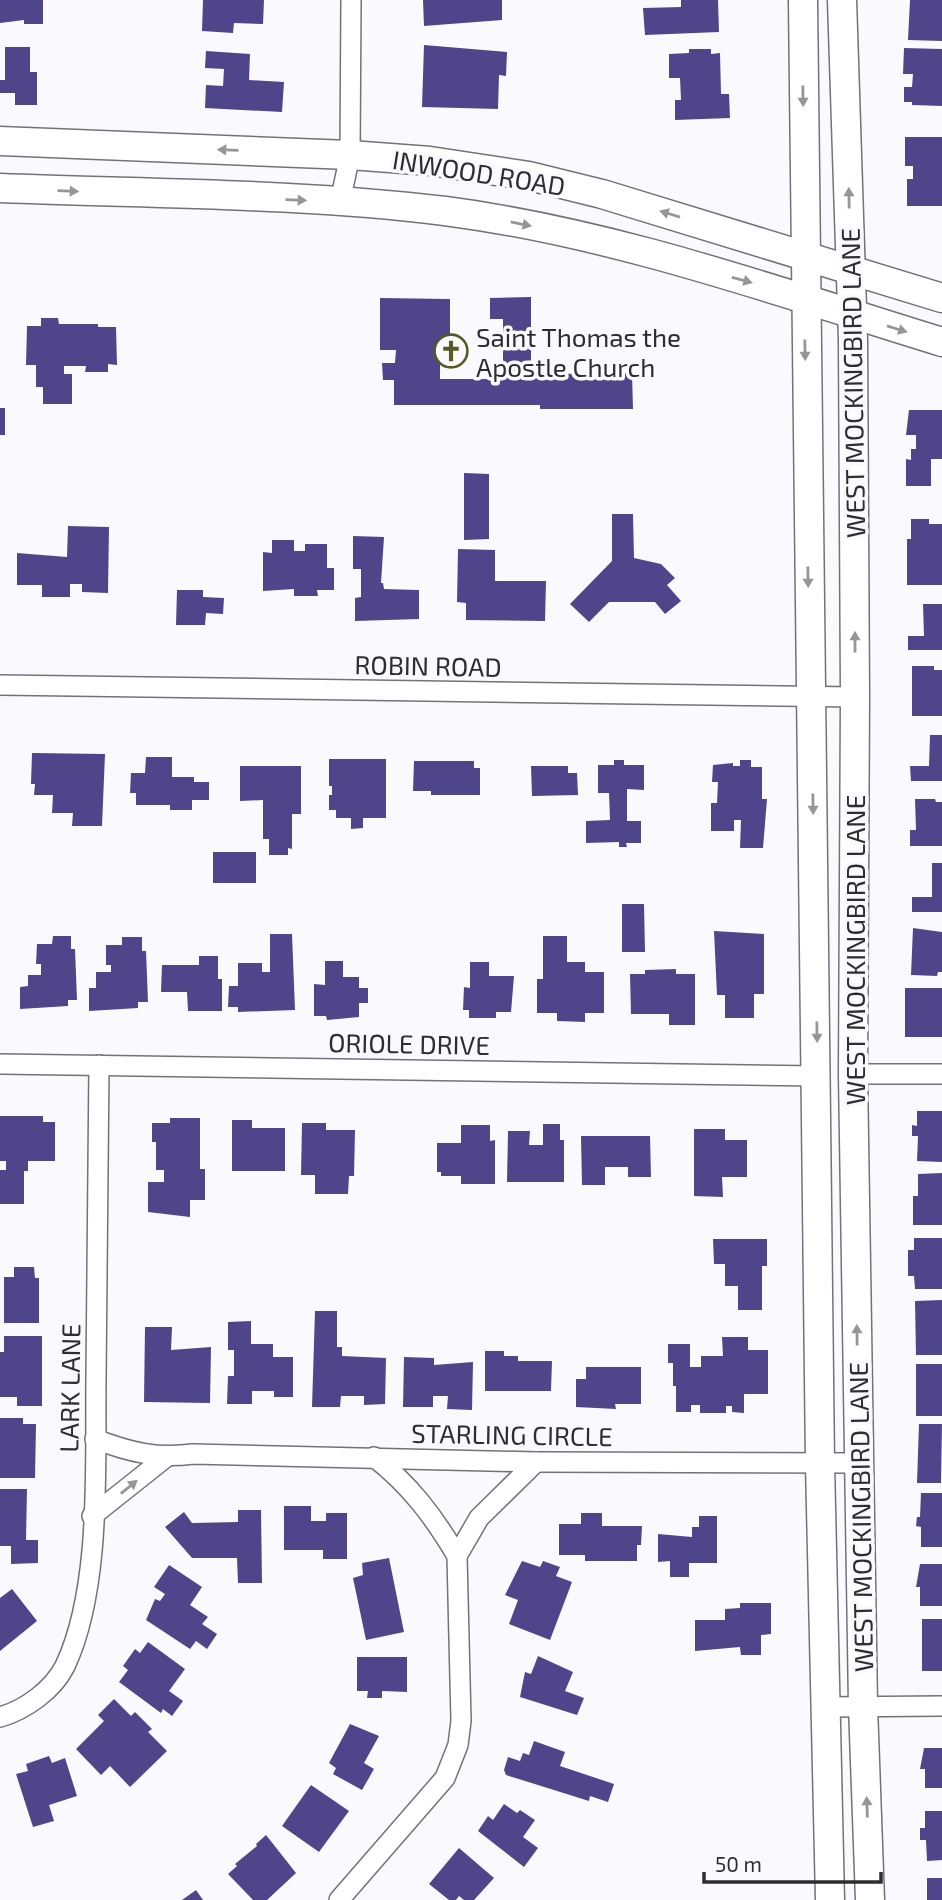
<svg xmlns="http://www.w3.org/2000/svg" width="942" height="1900" font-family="'Exo 2',sans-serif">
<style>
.building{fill:#4e458b}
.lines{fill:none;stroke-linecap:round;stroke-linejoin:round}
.minor-casing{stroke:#727279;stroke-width:22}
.secondary-casing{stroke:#727279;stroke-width:31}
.minor{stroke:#fff;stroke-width:19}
.secondary{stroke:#fff;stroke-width:28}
.oneway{fill:#969698}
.labels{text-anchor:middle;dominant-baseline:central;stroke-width:7;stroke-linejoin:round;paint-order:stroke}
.street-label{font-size:26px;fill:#2e2e31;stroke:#fafafe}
.poi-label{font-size:26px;fill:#2e2e31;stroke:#fafafe;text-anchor:start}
</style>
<rect width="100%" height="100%" fill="#fafafe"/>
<g class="building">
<path d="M0 0H43V24H24V20L0 23Z"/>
<path d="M203 0H264L263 24 234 23 233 33 202 31Z"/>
<path d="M423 0H502V20L424 26Z"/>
<path d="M681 0H718L719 32 645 35 643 8 681 7Z"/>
<path d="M910 0H942V41L908 40Z"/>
<path d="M424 45 507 52 506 76 499 75 498 109 422 107Z"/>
<path d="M5 47H30V72H37V105H15V93H0V80H5Z"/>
<path d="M904 48 942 49V106L912 105V102H904V87H912L913 74H903Z"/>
<path d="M689 49H711V54L720 53 721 94H729L730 118 675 120V100H681L680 78H669V54L689 53Z"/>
<path d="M206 51 250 54 249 80 284 82 282 112 205 108 206 85 223 86 224 69 205 68Z"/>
<path d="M905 137H942V206H907V179H913V166H905Z"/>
<path d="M531 297V366L542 374 632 373 633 409H540V405H394V380H383L382 363H395L396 350H380V298L450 299V350H440V379H503V319H490V298Z"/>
<path d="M41 318H58L59 324H98V327H116L117 365 108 364V372H85L86 366H64V374H72V404H43V387H36V365H26L27 326H41Z"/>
<rect x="0" y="408" width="5" height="27"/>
<path d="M909 410H942V459H931V486H906V459L911 460V449H916V435H906Z"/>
<path d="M464 473 489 474V539L464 540Z"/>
<path d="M612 514H633L634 558 661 564 675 578 667 585 681 601 665 614 655 602H609L589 622 570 604 612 561Z"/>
<path d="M911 519H929V524H942V585H907V539H911Z"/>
<path d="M68 526 109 527 108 593 82 592V584H70V597H42V585H17V553L67 557Z"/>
<path d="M353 536 384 537 381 583H383L384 589 419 590V619L355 621V598L361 597V569H353Z"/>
<path d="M272 540H294V551H305V544H327V568H334V590H317L318 596H294V589L263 591V552L272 553Z"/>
<path d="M458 549 495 550V581H546L545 621 466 620V603L457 602Z"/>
<path d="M177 590H203V597L224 598 223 614 206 613 205 625H176Z"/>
<path d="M923 604H942V650H908V636H924Z"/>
<path d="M912 666H934V670H942V716H912Z"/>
<path d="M930 735H942V781H911L910 766H929Z"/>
<path d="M32 753 105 754 102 826H72L73 813H52L53 795H34L35 784H31Z"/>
<path d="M146 757H172V777H194V782H209V800H192V810H170V805H136V793H130L131 773H145Z"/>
<path d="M329 759H386V818H363V828L351 829V818H336V810H329V795H332V786H329Z"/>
<path d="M614 760H624V765H644V790L627 789V821H641V843H626L627 847H619V842L586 843V821L610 820 609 793H598V765H614Z"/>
<path d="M740 760H751V767H762V799H767L763 848H740L741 820H734V831H711V803H717L718 782H712L713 765 733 763V766H740Z"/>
<path d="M414 761H474V768H480V795H431V791H413Z"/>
<path d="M240 766H301V814H292V849L288 848V855H269V839H263V800L240 801Z"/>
<path d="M531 766H568V773H577L578 795 532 796Z"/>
<path d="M915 799H935L936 802H942V846H910V830H916Z"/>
<rect x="213" y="852" width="43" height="31"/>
<path d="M932 863H942V912H912V897H932Z"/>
<path d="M622 904H644L645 952H622Z"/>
<path d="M913 928 942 932V972H938L937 976 911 975Z"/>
<path d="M714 931 764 934V994H754V1018H725V995H717Z"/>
<path d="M270 934H292L295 1010 238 1012V1007H228L229 986H238V963H262V972H270Z"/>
<path d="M53 936H71V949H75L77 1000H68V1006L20 1009V987L28 986V975H41V964H36L37 944H52Z"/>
<path d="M543 936H567V962H585V972H604V1013H585V1022L557 1021V1013H537V979H543Z"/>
<path d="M122 937H142V951H146L148 1002H138V1008L89 1011V988H96V972H111V965H106V945H122Z"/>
<path d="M199 956H218V979H222V1011H188L187 992H161L162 965H199Z"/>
<path d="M325 961H343V977H359V988H368V1003H359V1017L327 1020 326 1016H314V984L325 985Z"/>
<path d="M470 962H489V976H514L511 1012H496V1018H469V1010H463L464 987 470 988Z"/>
<path d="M676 969V974H695V1025H669V1014H631L630 974H645V970Z"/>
<rect x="905" y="988" width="37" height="49"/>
<path d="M917 1111H942V1162L917 1161 918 1136H912V1125L917 1126Z"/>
<path d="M0 1116H43V1122H55V1161H28V1171H24V1204H0V1170H6V1161H0Z"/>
<path d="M170 1118H200V1169H205V1200H190V1217L148 1212V1182H164V1170H156V1142H152V1123H170Z"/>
<path d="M232 1120H252V1128H285V1171H232Z"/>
<path d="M302 1123H326V1130H355L354 1176H349L348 1194H315V1175H301Z"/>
<path d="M543 1124H560V1140H564V1182H507L508 1131H530L529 1145H543Z"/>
<path d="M461 1125H490V1141L495 1140V1184H461V1176H441V1172H437V1143H461Z"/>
<path d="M694 1129H725V1140H747V1177H722L723 1197 694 1196Z"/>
<path d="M581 1136H650L651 1177H628V1167H605V1185H582Z"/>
<path d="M942 1173V1225H913V1196H918V1174Z"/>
<path d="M914 1238H942V1289H915L914 1276H908V1250H914Z"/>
<path d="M713 1239H767V1266H762V1310H738V1286H725V1264H714Z"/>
<path d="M14 1267H34L35 1278H39V1323H4V1277H14Z"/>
<path d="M942 1300V1355H916L915 1301Z"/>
<path d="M315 1311H337V1347H342V1356L386 1358 385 1404 364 1405V1396H341L340 1407H312Z"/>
<path d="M251 1321V1344H273V1357H293V1397H274V1391H252V1404H227L228 1376H234V1350H228V1322Z"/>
<path d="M145 1327H172L171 1350 211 1347 210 1403 144 1402Z"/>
<path d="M4 1336H42V1406H17V1397H0V1352H4Z"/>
<path d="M722 1337H748V1350H768V1394H744V1413L732 1412V1406H726V1413H700V1405H691V1412H676V1386H673V1363H668V1344H690V1367H701V1356H723Z"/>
<path d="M485 1351H504V1356H518V1361H552L551 1391H485Z"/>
<path d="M404 1357 434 1358V1365L473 1362 472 1410 447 1409 448 1396H433V1407H403Z"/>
<rect x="916" y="1364" width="26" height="52"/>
<path d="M586 1367H641V1404H615L616 1409 576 1407V1379H586Z"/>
<path d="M0 1418H23V1424H36L35 1478H0Z"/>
<path d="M919 1424H942L941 1483H917Z"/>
<path d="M0 1489H27L26 1540H38V1563L11 1564V1546H0Z"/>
<path d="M921 1493H942V1547H921V1527L916 1526 917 1517H920Z"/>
<path d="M284 1506H311V1521H326V1513H347V1559H323V1550H284Z"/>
<path d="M238 1510H261L262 1583H238L237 1558H192L165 1527 184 1512 192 1523 238 1522Z"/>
<path d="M581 1513H602V1526H642L641 1545H637V1561H585V1555H559V1524H581Z"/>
<path d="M699 1516H717V1563H689V1577H670V1561L658 1562V1534L692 1537V1527H699Z"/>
<path d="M389 1558 404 1632 366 1640 353 1578 363 1575 362 1563Z"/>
<path d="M522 1561 540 1567 543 1561 560 1567 556 1576 572 1582 550 1640 509 1624 518 1600 505 1595Z"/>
<path d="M920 1564H942V1606H920V1587H916Z"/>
<path d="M169 1565 202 1587 190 1605 208 1617 202 1624 217 1634 207 1649 196 1641 190 1649 146 1620 155 1599 160 1601 165 1594 154 1587Z"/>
<path d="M12 1589 37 1621 0 1651V1598Z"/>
<path d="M740 1603H771V1634L761 1635V1655H741L740 1647 695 1651V1620H725V1609L740 1608Z"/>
<rect x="922" y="1619" width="20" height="52"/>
<path d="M148 1642 185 1669 169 1691 183 1701 172 1716 163 1709 161 1713 119 1682 128 1670 123 1666 135 1649 140 1653Z"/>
<path d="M538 1656 573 1672 565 1691 584 1698 577 1715 520 1697 525 1672 531 1674Z"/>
<path d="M357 1657H407V1692L382 1691V1698H367L368 1691H357Z"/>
<path d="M114 1699 131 1716 135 1712 152 1729 148 1732 167 1751 130 1787 110 1766 101 1775 76 1749 104 1721 98 1715Z"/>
<path d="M350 1724 379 1736 364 1763 374 1769 362 1790 333 1774 336 1768 329 1763Z"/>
<path d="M534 1741 565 1752 560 1766 614 1784 608 1802 590 1796 589 1801 506 1775 504 1770 508 1757 520 1761 523 1753 529 1755Z"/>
<path d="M924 1748H942V1788H925V1769H920Z"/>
<path d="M49 1756 52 1763 65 1758 77 1796 49 1805 54 1821 33 1827 16 1774 28 1771 26 1764Z"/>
<path d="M311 1785 349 1811 319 1852 282 1826Z"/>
<path d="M504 1804 517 1813 520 1810 535 1820 523 1837 538 1848 524 1867 478 1831 488 1816 493 1820Z"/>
<path d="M925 1811H942V1860L927 1861 926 1840H920V1828H925Z"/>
<path d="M266 1835 296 1873 267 1900H253L228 1874 237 1866 235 1864 257 1846 256 1844Z"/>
<path d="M459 1848 494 1878 474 1900H464L459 1896 456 1900H449L429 1884Z"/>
<rect x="927" y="1878" width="15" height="22"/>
<path d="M196 1890 203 1900H182Z"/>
</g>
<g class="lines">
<defs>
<g id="minor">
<path d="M340 202 350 155 351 0"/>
<path d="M0 685 855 697"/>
<path d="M0 1064 818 1076"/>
<path d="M853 1074H942"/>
<path d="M95 1439C129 1452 157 1459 193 1454L536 1462 859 1463"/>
<path d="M374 1457C410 1485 434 1517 457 1556"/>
<path d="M92 1516 165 1458"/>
<path d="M825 1707 942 1706"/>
<path d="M0 1717C25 1710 53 1690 65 1666 102 1588 95 1463 96 1377 97 1273 98 1169 99 1065"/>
<path d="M339 1900 445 1778 458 1745 461 1721 457 1556 479 1518 536 1462"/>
</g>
<g id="secondary">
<path d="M803 0 820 1464 830 1900"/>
<path d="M842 0 853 340 855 697 853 1074 863 1706 870 1900"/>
<path d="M0 141 350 155 430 161 529 176 602 194 942 298"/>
<path d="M0 188C148 194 298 193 445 211 615 233 779 292 942 342"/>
</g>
</defs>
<use href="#minor" class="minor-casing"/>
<use href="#secondary" class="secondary-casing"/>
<use href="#minor" class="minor"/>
<use href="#secondary" class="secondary"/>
</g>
<defs><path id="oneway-solid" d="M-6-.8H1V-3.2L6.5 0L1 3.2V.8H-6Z" transform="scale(1.75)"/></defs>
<g class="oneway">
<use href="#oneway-solid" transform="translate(803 96) rotate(89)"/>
<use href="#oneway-solid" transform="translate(228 150) rotate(-178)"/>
<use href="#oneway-solid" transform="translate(68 191) rotate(2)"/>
<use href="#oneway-solid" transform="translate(849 198) rotate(-91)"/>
<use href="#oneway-solid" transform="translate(296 200) rotate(2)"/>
<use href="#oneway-solid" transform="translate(670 214) rotate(-163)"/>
<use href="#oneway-solid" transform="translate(521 224) rotate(11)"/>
<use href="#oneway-solid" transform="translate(742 280) rotate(15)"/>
<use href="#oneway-solid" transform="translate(897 329) rotate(17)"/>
<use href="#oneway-solid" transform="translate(805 350) rotate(89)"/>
<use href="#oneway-solid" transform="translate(808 577) rotate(89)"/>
<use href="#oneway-solid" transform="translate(855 642) rotate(-90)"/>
<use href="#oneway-solid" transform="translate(813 804) rotate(89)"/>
<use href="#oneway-solid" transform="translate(817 1032) rotate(89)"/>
<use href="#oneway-solid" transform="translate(857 1335) rotate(-91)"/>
<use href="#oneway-solid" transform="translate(129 1487) rotate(-39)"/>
<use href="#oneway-solid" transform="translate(867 1807) rotate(-92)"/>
</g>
<defs>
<symbol id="church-ring" viewBox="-11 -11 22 22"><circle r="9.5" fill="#fafafe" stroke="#5a5824" stroke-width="1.5"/><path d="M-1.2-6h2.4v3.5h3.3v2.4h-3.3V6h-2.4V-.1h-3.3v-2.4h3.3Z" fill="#5a5824"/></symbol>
</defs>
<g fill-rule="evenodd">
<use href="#church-ring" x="432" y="332" width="38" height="38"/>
</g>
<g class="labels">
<g class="street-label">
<text transform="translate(479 172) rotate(9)">INWOOD ROAD</text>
<text transform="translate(852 383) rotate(-91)">WEST MOCKINGBIRD LANE</text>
<text transform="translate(428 665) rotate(1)">ROBIN ROAD</text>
<text transform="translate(854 950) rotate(-90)">WEST MOCKINGBIRD LANE</text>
<text transform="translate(409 1043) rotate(1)">ORIOLE DRIVE</text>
<text transform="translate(69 1388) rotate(-89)">LARK LANE</text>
<text transform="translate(512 1434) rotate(1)">STARLING CIRCLE</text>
<text transform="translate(860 1517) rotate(-91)">WEST MOCKINGBIRD LANE</text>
</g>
<g class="poi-label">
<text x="476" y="336">Saint Thomas the<tspan x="476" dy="30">Apostle Church</tspan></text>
</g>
</g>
<path d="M704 1872v10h177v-10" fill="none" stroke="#2e2e31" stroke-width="3.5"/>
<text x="715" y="1872" font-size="21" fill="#2e2e31" stroke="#fafafe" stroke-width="5" paint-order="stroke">50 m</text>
</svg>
